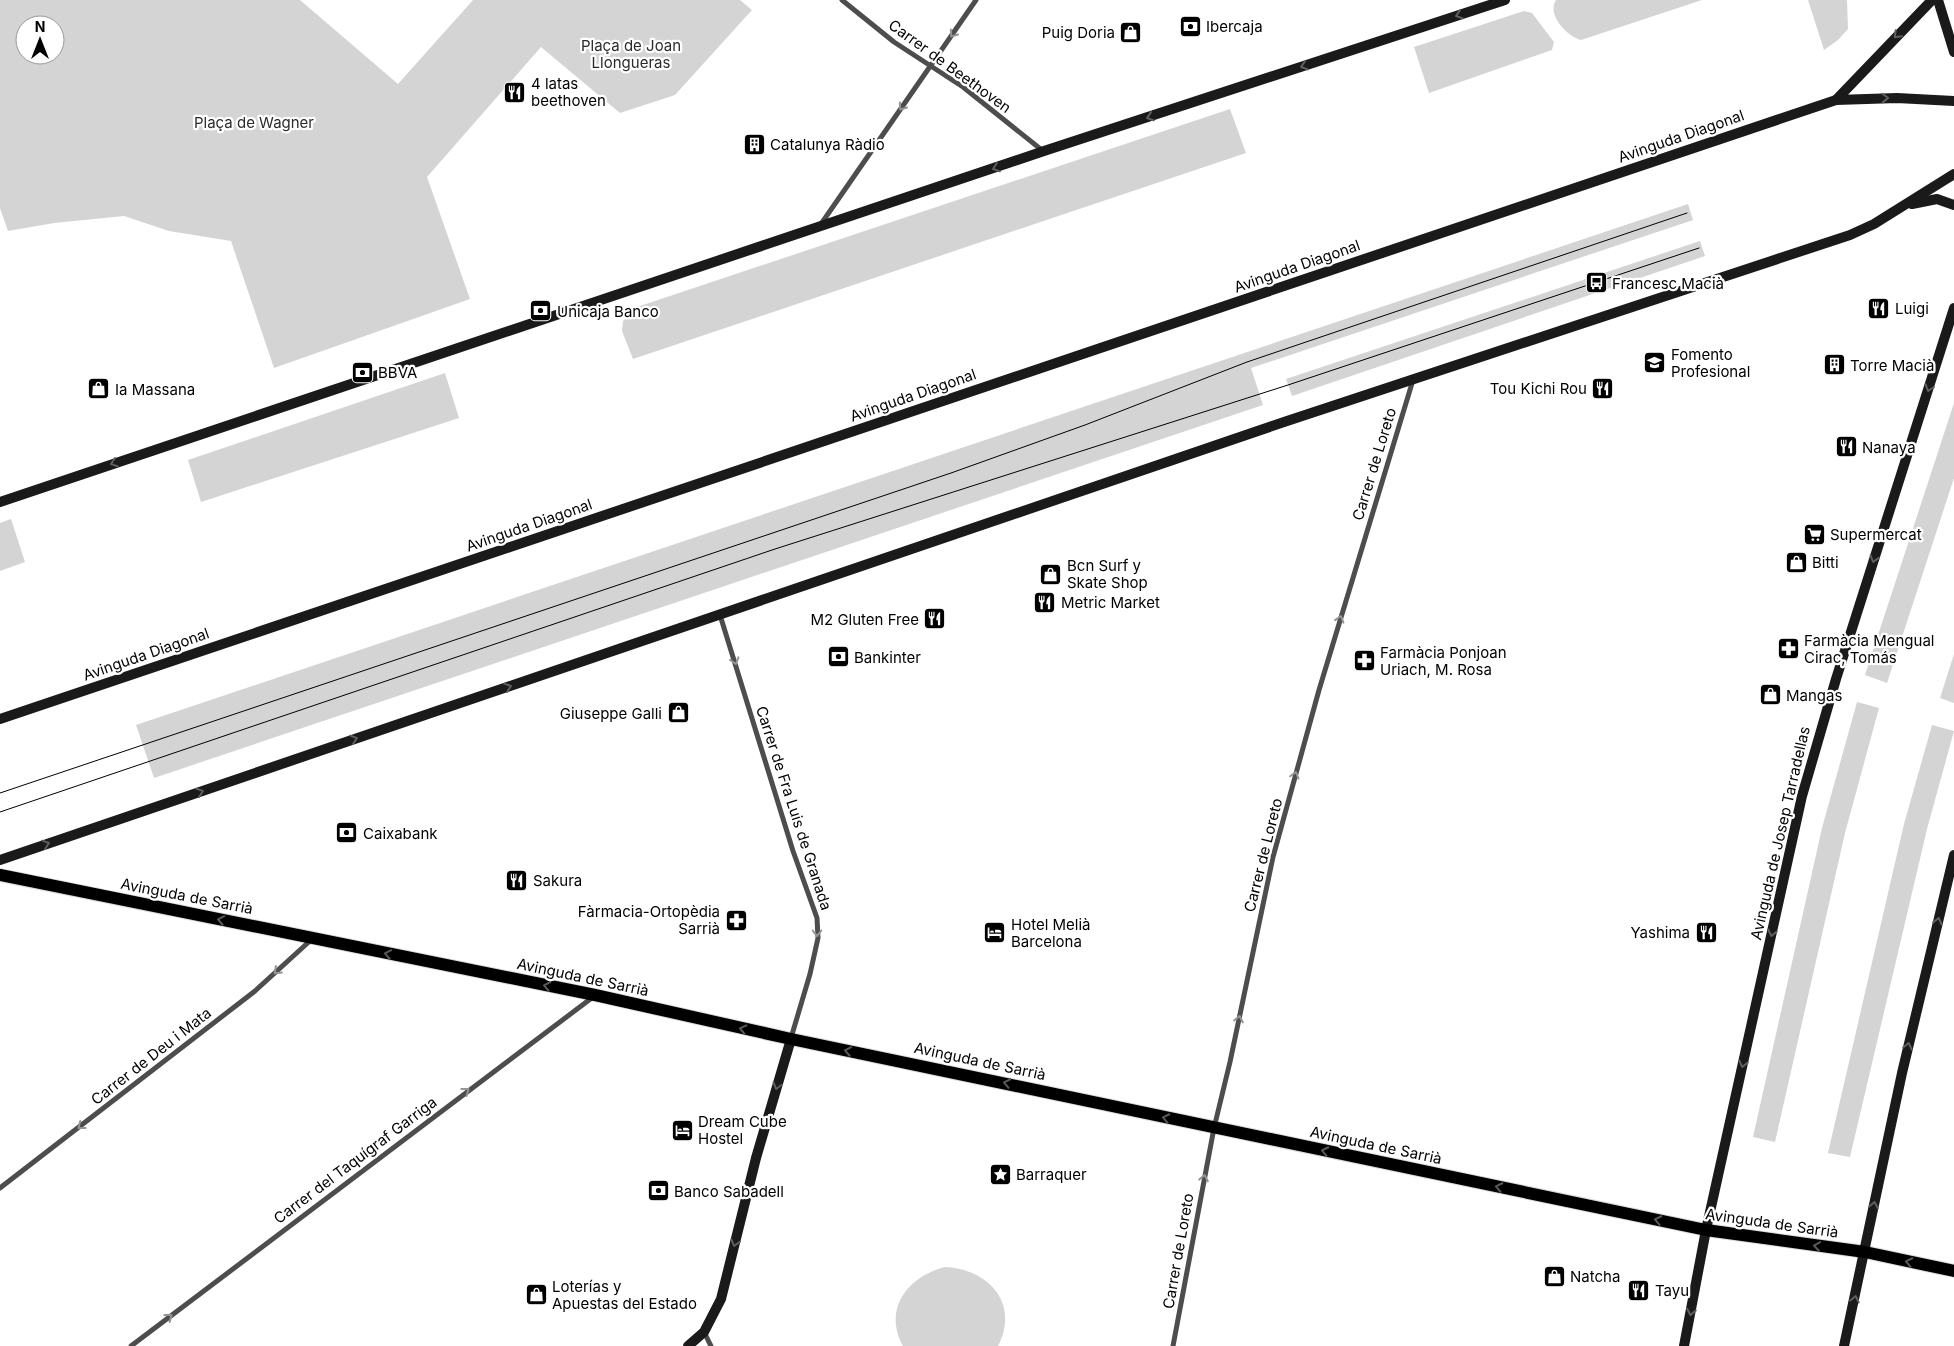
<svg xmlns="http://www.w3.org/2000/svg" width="1954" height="1346" font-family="Inter,sans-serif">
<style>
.green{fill:#d4d4d4;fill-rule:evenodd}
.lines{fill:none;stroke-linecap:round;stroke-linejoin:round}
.primary-casing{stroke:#dbdbdb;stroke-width:14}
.minor{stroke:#4d4d4d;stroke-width:5}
.secondary{stroke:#1a1a1a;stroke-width:10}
.primary{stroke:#000;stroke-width:12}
.tram{stroke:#000;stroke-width:1}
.oneway{stroke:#5f5f5f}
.oneway2{stroke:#949494}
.oneway3{stroke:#595959}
.labels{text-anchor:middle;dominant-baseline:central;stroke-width:4.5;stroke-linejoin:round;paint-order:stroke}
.poi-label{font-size:15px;fill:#000;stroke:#fff;text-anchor:start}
.park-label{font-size:15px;fill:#2b2b2b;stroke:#fff}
.street-label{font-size:15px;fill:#000;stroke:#fff}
</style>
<rect width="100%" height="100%" fill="#fff"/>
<g class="green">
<path d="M0 0H300L398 84 473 0H740L752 10 675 95 620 113 541 47 427 177 470 299 274 368 231 241 169 231 124 216 54 223 8 231 0 208ZM25 25H55V55H25Z"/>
<path d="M1556 0H1702L1581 40C1568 37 1546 15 1556 0Z"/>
<path d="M1808 0H1847L1848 29 1838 40 1824 50Z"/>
<path d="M1524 11 1532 13 1554 42 1552 50 1429 93 1414 47Z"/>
<path d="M1230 109 1246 153 633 359 622 331 623 321 637 307Z"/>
<path d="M1688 204 1693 220 1251 368 1263 405 154 778 136 725Z"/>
<path d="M1700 241 1705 256 1292 396 1286 379Z"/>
<path d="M445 373 459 418 201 502 188 460Z"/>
<path d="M1954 403V478L1887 683 1865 675Z"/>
<path d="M11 519 25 562 0 571V523Z"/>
<path d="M1954 654V703L1940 698Z"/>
<path d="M1857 702 1879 708 1845 833 1775 1142 1753 1137 1822 828Z"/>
<path d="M1932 725 1954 731 1927 829 1850 1157 1828 1153 1904 824Z"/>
<path d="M945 1267C988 1269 1020 1303 998 1346H903C882 1308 909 1276 945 1267Z"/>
</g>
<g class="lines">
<defs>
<path id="primary" d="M0 875 595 995 791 1039 1706 1230 1865 1252 1954 1271"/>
</defs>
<use href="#primary" class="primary-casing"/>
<g class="minor">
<path d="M842 0 894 42 963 87 1043 151"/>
<path d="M821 224 976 0"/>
<path d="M720 615 793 851 817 918 818 938 810 974 791 1038"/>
<path d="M0 1188 255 991 312 939"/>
<path d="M704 1332 711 1346"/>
<path d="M131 1346 593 997"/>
<path d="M1173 1346 1214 1128 1230 1062 1273 857 1319 690 1413 380"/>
</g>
<g class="secondary">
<path d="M1938 0 1954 52"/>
<path d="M1836 100 1932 0"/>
<path d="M1912 204 1937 199 1954 205"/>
<path d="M0 502 1044 151 1505 0"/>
<path d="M0 719 1836 100 1897 98 1954 101"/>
<path d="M0 860 1284 422 1850 235 1874 224 1954 174"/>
<path d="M688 1346 704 1332 721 1299 756 1158 791 1039"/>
<path d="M1684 1346 1706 1230 1802 796 1836 679 1954 308"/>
<path d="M1844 1346 1902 1073 1954 855"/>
</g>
<use href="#primary" class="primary"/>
<g class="tram">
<path d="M0 793 951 473 1085 425 1247 362 1687 213"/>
<path d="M0 812 775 549 1288 385 1699 248"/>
</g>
</g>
<defs><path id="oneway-chevron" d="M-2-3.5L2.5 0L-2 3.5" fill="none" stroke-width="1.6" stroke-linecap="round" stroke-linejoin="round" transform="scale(1.25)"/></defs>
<g class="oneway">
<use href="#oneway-chevron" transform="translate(1459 15) rotate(162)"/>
<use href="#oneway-chevron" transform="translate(1897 35) rotate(135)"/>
<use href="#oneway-chevron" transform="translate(1304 66) rotate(162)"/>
<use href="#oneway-chevron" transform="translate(1885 98) rotate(-2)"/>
<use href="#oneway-chevron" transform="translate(1150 117) rotate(162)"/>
<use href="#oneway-chevron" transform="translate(996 168) rotate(161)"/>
<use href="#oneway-chevron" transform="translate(1929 388) rotate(108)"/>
<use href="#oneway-chevron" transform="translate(114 463) rotate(161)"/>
<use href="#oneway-chevron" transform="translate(1874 559) rotate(107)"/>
<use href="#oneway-chevron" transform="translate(508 687) rotate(-19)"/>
<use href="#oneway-chevron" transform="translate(354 739) rotate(-19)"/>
<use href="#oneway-chevron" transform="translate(200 792) rotate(-19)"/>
<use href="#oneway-chevron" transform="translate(46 844) rotate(-19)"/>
<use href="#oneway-chevron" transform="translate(1938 921) rotate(-76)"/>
<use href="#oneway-chevron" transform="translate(1772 933) rotate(102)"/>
<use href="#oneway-chevron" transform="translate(1908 1046) rotate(-77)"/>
<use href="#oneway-chevron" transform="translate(1743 1064) rotate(103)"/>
<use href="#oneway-chevron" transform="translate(777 1086) rotate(106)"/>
<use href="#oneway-chevron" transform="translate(1874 1205) rotate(-79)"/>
<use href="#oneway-chevron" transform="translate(735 1243) rotate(105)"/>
<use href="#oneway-chevron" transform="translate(1855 1299) rotate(-78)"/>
<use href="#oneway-chevron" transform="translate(1691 1312) rotate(101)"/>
</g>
<g class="oneway2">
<use href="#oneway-chevron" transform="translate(953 34) rotate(125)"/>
<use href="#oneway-chevron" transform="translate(902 107) rotate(125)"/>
<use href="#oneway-chevron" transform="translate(1340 619) rotate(-73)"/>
<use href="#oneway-chevron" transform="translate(735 661) rotate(73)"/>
<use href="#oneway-chevron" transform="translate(1295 775) rotate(-74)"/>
<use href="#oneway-chevron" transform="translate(817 933) rotate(90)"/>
<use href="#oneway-chevron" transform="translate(277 971) rotate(137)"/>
<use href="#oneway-chevron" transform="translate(1239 1019) rotate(-78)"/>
<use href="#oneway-chevron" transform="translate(466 1091) rotate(-37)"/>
<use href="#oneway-chevron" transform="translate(81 1126) rotate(142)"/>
<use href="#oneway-chevron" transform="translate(1204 1178) rotate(-79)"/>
<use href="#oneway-chevron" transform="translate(169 1317) rotate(-37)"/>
</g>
<g class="oneway3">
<use href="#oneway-chevron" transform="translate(221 920) rotate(-169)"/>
<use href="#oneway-chevron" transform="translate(388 954) rotate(-169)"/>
<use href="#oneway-chevron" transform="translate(547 986) rotate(-169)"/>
<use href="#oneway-chevron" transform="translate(743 1029) rotate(-167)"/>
<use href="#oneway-chevron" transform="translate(848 1051) rotate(-169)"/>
<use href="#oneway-chevron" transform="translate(1007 1083) rotate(-168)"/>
<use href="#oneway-chevron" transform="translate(1166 1118) rotate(-168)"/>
<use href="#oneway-chevron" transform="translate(1325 1151) rotate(-168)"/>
<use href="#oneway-chevron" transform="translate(1499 1187) rotate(-168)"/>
<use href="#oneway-chevron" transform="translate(1658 1220) rotate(-168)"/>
<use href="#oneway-chevron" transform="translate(1817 1246) rotate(-172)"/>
<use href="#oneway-chevron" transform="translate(1909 1262) rotate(-168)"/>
</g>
<defs>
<symbol id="bank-square" viewBox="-11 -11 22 22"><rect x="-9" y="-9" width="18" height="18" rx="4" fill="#000" stroke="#fff"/><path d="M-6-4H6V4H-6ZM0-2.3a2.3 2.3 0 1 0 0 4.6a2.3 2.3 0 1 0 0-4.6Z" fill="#fff"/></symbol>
<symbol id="shop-square" viewBox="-11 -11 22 22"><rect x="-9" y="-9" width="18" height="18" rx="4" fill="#000" stroke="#fff"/><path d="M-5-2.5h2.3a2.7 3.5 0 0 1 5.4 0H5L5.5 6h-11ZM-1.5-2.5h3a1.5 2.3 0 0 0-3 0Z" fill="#fff"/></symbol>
<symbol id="restaurant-square" viewBox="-11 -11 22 22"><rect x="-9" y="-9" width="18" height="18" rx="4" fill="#000" stroke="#fff"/><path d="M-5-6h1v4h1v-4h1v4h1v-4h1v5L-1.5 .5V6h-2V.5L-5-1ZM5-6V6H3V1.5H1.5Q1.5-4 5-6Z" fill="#fff"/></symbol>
<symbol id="building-square" viewBox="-11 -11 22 22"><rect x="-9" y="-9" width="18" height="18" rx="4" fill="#000" stroke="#fff"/><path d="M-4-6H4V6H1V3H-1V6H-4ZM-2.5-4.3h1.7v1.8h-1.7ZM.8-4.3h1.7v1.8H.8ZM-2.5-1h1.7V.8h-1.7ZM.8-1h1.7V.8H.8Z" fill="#fff"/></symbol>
<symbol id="bus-square" viewBox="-11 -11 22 22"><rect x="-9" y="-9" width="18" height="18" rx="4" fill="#000" stroke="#fff"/><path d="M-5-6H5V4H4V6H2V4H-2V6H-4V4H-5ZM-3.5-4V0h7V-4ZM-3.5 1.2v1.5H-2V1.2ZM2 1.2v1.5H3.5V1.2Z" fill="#fff"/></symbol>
<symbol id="university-square" viewBox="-11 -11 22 22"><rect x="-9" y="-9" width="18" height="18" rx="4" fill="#000" stroke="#fff"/><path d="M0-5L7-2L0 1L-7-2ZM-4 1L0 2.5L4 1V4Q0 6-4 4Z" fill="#fff"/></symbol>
<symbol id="supermarket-square" viewBox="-11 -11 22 22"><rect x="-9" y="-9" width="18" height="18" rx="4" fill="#000" stroke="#fff"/><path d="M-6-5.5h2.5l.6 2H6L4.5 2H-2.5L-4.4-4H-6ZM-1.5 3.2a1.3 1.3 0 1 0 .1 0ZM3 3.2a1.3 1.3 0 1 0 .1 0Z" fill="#fff"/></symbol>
<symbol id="pharmacy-square" viewBox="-11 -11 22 22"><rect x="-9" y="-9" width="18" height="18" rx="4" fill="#000" stroke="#fff"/><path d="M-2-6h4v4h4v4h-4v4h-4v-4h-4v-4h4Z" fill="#fff"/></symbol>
<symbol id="hotel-square" viewBox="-11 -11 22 22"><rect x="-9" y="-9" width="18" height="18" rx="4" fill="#000" stroke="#fff"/><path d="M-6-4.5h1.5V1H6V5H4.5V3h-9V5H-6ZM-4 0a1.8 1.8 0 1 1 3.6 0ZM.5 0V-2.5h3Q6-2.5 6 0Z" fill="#fff"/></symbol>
<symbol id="sight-square" viewBox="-11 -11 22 22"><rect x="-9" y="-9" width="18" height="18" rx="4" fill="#000" stroke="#fff"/><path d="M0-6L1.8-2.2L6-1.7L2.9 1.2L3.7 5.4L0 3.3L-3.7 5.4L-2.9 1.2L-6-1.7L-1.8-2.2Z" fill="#fff"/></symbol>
</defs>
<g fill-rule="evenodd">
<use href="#bank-square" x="1178" y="14" width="25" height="25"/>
<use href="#shop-square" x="1118" y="20" width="25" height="25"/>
<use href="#restaurant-square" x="502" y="80" width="25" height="25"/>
<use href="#building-square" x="742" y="132" width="25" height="25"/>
<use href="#bus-square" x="1584" y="270" width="25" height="25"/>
<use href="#restaurant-square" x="1866" y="296" width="25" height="25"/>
<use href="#bank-square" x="528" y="298" width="25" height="25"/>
<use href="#university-square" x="1642" y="350" width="25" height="25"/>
<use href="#building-square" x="1822" y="352" width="25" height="25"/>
<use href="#bank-square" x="350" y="360" width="25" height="25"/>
<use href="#restaurant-square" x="1590" y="376" width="25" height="25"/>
<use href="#shop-square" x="86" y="376" width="25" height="25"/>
<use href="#restaurant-square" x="1834" y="434" width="25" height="25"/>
<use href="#supermarket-square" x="1802" y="522" width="25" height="25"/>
<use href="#shop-square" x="1784" y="550" width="25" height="25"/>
<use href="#shop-square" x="1038" y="562" width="25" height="25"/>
<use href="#restaurant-square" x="1032" y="590" width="25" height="25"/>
<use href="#restaurant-square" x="922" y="606" width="25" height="25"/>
<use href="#pharmacy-square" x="1776" y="636" width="25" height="25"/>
<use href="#bank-square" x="826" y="644" width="25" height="25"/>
<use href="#pharmacy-square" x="1352" y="648" width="25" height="25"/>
<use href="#shop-square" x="1758" y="682" width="25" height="25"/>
<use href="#shop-square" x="666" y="700" width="25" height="25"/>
<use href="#bank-square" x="334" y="820" width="25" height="25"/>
<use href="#restaurant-square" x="504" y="868" width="25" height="25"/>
<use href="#pharmacy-square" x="724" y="908" width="25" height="25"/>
<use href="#restaurant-square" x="1694" y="920" width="25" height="25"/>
<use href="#hotel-square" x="982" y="920" width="25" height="25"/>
<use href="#hotel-square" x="670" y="1118" width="25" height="25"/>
<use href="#sight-square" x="988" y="1162" width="25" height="25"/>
<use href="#bank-square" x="646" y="1178" width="25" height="25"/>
<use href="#shop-square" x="1542" y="1264" width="25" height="25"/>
<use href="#restaurant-square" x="1626" y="1278" width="25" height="25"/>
<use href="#shop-square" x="524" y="1282" width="25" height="25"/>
</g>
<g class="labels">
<g class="poi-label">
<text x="1206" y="26">Ibercaja</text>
<text x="1115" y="32" text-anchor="end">Puig Doria</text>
<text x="531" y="83">4 latas<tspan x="531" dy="17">beethoven</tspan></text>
<text x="770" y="144">Catalunya Ràdio</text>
<text x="1612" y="283">Francesc Macià</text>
<text x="1895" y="308">Luigi</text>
<text x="557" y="311">Unicaja Banco</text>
<text x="1671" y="354">Fomento<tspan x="1671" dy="17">Profesional</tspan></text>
<text x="1850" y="365">Torre Macià</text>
<text x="378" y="372">BBVA</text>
<text x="1587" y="388" text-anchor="end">Tou Kichi Rou</text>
<text x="115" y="389">Ia Massana</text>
<text x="1862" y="447">Nanaya</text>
<text x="1830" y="534">Supermercat</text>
<text x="1812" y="562">Bitti</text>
<text x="1067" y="565">Bcn Surf y<tspan x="1067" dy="17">Skate Shop</tspan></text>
<text x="1061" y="602">Metric Market</text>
<text x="919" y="619" text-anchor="end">M2 Gluten Free</text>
<text x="1804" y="640">Farmàcia Mengual<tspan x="1804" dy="17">Cirac, Tomás</tspan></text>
<text x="1380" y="652">Farmàcia Ponjoan<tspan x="1380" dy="17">Uriach, M. Rosa</tspan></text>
<text x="854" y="657">Bankinter</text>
<text x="1786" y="695">Mangas</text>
<text x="662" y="713" text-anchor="end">Giuseppe Galli</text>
<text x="363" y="833">Caixabank</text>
<text x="533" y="880">Sakura</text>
<text x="720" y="911" text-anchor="end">Fàrmacia-Ortopèdia<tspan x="720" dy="17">Sarrià</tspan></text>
<text x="1011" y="924">Hotel Melià<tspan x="1011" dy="17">Barcelona</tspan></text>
<text x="1690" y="932" text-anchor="end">Yashima</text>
<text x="698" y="1121">Dream Cube<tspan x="698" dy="17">Hostel</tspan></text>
<text x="1016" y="1174">Barraquer</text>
<text x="674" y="1191">Banco Sabadell</text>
<text x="1570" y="1276">Natcha</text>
<text x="552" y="1286">Loterías y<tspan x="552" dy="17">Apuestas del Estado</tspan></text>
<text x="1655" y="1290">Tayu</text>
</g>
<g class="park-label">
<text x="631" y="45">Plaça de Joan<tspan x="631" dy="17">Llongueras</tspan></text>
<text x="254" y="122">Plaça de Wagner</text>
</g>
<g class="street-label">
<text transform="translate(950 66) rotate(36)">Carrer de Beethoven</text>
<text transform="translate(1681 136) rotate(-19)">Avinguda Diagonal</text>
<text transform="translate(1297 266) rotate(-19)">Avinguda Diagonal</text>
<text transform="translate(913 395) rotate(-19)">Avinguda Diagonal</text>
<text transform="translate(1374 464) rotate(-73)">Carrer de Loreto</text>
<text transform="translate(529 525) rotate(-19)">Avinguda Diagonal</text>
<text transform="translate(146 654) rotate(-19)">Avinguda Diagonal</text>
<text transform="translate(794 808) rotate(72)">Carrer de Fra Luis de Granada</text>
<text transform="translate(1780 833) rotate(-77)">Avinguda de Josep Tarradellas</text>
<text transform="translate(1263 855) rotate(-76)">Carrer de Loreto</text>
<text transform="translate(187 896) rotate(11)">Avinguda de Sarrià</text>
<text transform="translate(583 977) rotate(12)">Avinguda de Sarrià</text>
<text transform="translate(151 1056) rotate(-38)">Carrer de Deu i Mata</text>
<text transform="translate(980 1061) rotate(12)">Avinguda de Sarrià</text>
<text transform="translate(1376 1145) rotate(12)">Avinguda de Sarrià</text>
<text transform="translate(355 1160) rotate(-37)">Carrer del Taquígraf Garriga</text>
<text transform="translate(1772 1223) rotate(8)">Avinguda de Sarrià</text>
<text transform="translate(1178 1251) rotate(-80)">Carrer de Loreto</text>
</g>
</g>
<g transform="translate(40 40)"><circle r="24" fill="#ffffff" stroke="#999999"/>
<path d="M0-4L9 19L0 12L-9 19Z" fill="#000000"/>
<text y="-8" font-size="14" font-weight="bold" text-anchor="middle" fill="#000000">N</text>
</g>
</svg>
